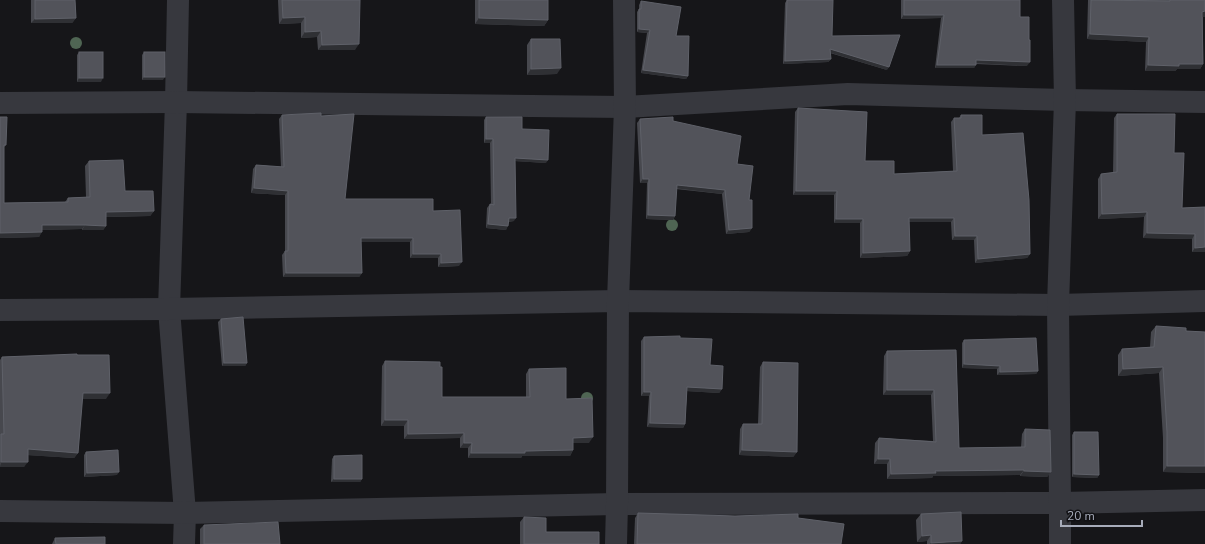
<svg xmlns="http://www.w3.org/2000/svg" width="1205" height="544" font-family="'Nunito Sans',sans-serif">
<style>
.lines{fill:none;stroke-linecap:round;stroke-linejoin:round}
.minor{stroke:#37383e;stroke-width:22}
.tree{fill:#4f6553}
.wall{fill:#47484e}
.shaded-wall{fill:#2f3034}
.building{fill:#52535a;stroke:#5f6169}
</style>
<rect width="100%" height="100%" fill="#161619"/>
<g class="lines">
<g class="minor">
<path d="M178 0 176 102 169 309 185 513 184 544"/>
<path d="M0 103 176 102 625 107 848 94 1065 100 1205 102"/>
<path d="M0 310 169 309 618 301 1058 305 1205 301"/>
<path d="M0 511 185 513 617 504 1060 503 1205 500"/>
<path d="M616 544 617 504 618 301 625 107 624 0"/>
<path d="M1060 544V503L1058 305 1065 100 1063 0"/>
</g>
</g>
<g class="tree">
<circle cx="76" cy="43" r="6"/>
<circle cx="672" cy="225" r="6"/>
<circle cx="587" cy="398" r="6"/>
</g>
<g class="wall">
<path d="M31 0H75L76 18 72 23H31Z"/>
<path d="M278 0H360L355 50H318L317 37 301 38V23L279 24Z"/>
<path d="M475 0H548V20L544 26 475 24Z"/>
<path d="M787 0 832 36 887 70 830 53 831 59 828 62 783 64 785 3Z"/>
<path d="M901 0H1020V17L1027 66 976 64 974 68H935L941 18 901 19Z"/>
<path d="M1088 0H1205V17H1203V64L1200 69H1177L1175 71H1145L1146 42 1087 39 1088 1Z"/>
<path d="M641 1 676 36 688 76 686 79 641 73 647 33 637 32V12L639 9V5Z"/>
<path d="M531 39 557 74 527 75V45Z"/>
<path d="M79 52 101 82H77V55Z"/>
<path d="M144 52 163 80H142V55Z"/>
<path d="M798 108 865 161 894 174 953 171 951 122 954 118H959L961 115 982 135 1030 254 1027 258 975 263 974 240H952L951 222H909L910 251 907 256 860 258V223H834V195H793L795 112Z"/>
<path d="M1117 114 1174 153 1182 208 1205 207V252H1192V239L1143 238 1144 217 1098 219V179L1101 174 1113 173 1114 118Z"/>
<path d="M282 115 321 116 345 199 433 211 459 266 438 267V258H410V242H361L362 273 359 277H283L282 255 285 251V195L251 193 253 169 256 165 281 167 279 119Z"/>
<path d="M0 117 6 145 4 147V203L65 202 68 198 86 197 85 166 89 161 125 191 154 211 150 216 106 217V226L103 230H82V229L42 230 39 237 0 238Z"/>
<path d="M486 117 522 129 546 163 515 161 514 221 508 222 506 230 486 228 487 208 490 204 491 205 490 143H484V120Z"/>
<path d="M640 119 673 121 737 164 749 200 752 228 749 232 726 234 722 194 676 189 675 216 673 220 646 219 647 183H640L637 123Z"/>
<path d="M221 319 247 363 245 366H222L218 322Z"/>
<path d="M1156 326 1186 331 1205 332V473L1163 472V438L1159 373 1118 376V355L1122 349 1150 347 1151 332Z"/>
<path d="M644 337 680 338 710 365 722 389 719 393 687 391 685 424 683 428 647 427 649 396H641V341Z"/>
<path d="M964 340 1038 371 1036 374 997 375V369L962 368V343Z"/>
<path d="M956 350 959 448 1021 447 1022 434 1025 429 1051 472 1047 477 1020 476V475L933 476 932 478 887 479V464H874L875 443 879 438 933 441 931 395H883L884 356 887 351Z"/>
<path d="M77 355 106 399H82L78 453 74 458 28 455 24 467H0V360L2 357Z"/>
<path d="M385 361 440 367 442 397H526V374L529 369 566 399 589 443H573V450L570 456H522L521 458H468V448H460V438L404 439V426H381L382 366Z"/>
<path d="M763 362 797 452 793 457 739 455 740 429 743 424H758L760 367Z"/>
<path d="M1074 432 1099 475 1097 478 1072 477V435Z"/>
<path d="M86 452 117 475 84 477V455Z"/>
<path d="M334 456 362 479 360 482H331L332 459Z"/>
<path d="M638 513 798 518 841 544H634L635 518Z"/>
<path d="M921 514 962 541 960 544H927V541L917 542 916 520Z"/>
<path d="M524 517 546 532 599 544H520V522Z"/>
<path d="M204 525 280 544H200V529Z"/>
<path d="M55 538 105 544H52Z"/>
</g>
<g class="shaded-wall">
<path d="M1205 11V17H1199L1202 12Z"/>
<path d="M904 15H944L941 18 901 19Z"/>
<path d="M305 17 301 23 279 24 283 18Z"/>
<path d="M76 18 72 23H31L35 19Z"/>
<path d="M479 18 548 20 544 26 475 24Z"/>
<path d="M639 29 650 30 647 33 637 32Z"/>
<path d="M321 31 317 37 301 38 305 32Z"/>
<path d="M1090 34 1149 37 1146 42 1087 39Z"/>
<path d="M359 44 355 50H318L322 45Z"/>
<path d="M830 49 889 67 887 70 828 52Z"/>
<path d="M831 59 828 62 783 64 785 61Z"/>
<path d="M976 60 1030 62 1027 66 974 63Z"/>
<path d="M1179 64H1203L1200 69H1177L1175 71H1145L1148 65Z"/>
<path d="M937 65H976L974 68H935Z"/>
<path d="M561 68 557 74 527 75 531 69Z"/>
<path d="M643 70 688 76 686 79 641 73Z"/>
<path d="M144 77H165L163 80H142Z"/>
<path d="M79 78H103L101 82H77Z"/>
<path d="M486 139H493L490 143H484Z"/>
<path d="M515 158 548 160 546 163 513 161Z"/>
<path d="M643 179H649L647 183H640Z"/>
<path d="M677 185 725 190 722 194 674 188Z"/>
<path d="M254 188 288 191 285 195 251 193Z"/>
<path d="M796 191H837L834 195H793Z"/>
<path d="M154 211 150 216 103 217 106 212Z"/>
<path d="M1147 212 1144 217 1098 219 1102 214Z"/>
<path d="M648 215 675 216 673 220 646 219Z"/>
<path d="M509 218H516L514 221 506 222Z"/>
<path d="M909 218H954L951 222H906Z"/>
<path d="M836 219H863L860 223H834Z"/>
<path d="M488 224 508 226 506 230 486 228Z"/>
<path d="M42 225H85L82 229 39 230Z"/>
<path d="M85 225 106 226 103 230H82Z"/>
<path d="M752 228 749 232 726 234 729 230Z"/>
<path d="M42 232 39 237 0 238V233Z"/>
<path d="M1147 233 1195 234 1192 239 1143 238Z"/>
<path d="M955 236H977L974 240H952Z"/>
<path d="M361 238H413L410 242H358Z"/>
<path d="M1205 247V252H1192L1195 248Z"/>
<path d="M910 251 907 256 860 258 863 253Z"/>
<path d="M413 254H441L438 258H410Z"/>
<path d="M1030 254 1027 258 975 263 978 259Z"/>
<path d="M462 262 459 266 438 267 441 263Z"/>
<path d="M286 273H362L359 277H283Z"/>
<path d="M224 363H247L245 366H222Z"/>
<path d="M964 364 1000 366 997 369 962 368Z"/>
<path d="M1163 367 1159 373 1118 376 1123 369Z"/>
<path d="M1038 371 1036 374 997 375 1000 372Z"/>
<path d="M687 387 722 389 719 393 684 391Z"/>
<path d="M887 390H934L931 395H883Z"/>
<path d="M644 392H651L649 396H641Z"/>
<path d="M83 393H110L106 399H79Z"/>
<path d="M385 420H408L404 426H381Z"/>
<path d="M650 423 685 424 683 428 647 427Z"/>
<path d="M464 433 460 438 404 439 408 434Z"/>
<path d="M593 437 589 443H569L573 438Z"/>
<path d="M464 443H472L468 448H460Z"/>
<path d="M28 449 78 453 74 458 25 455Z"/>
<path d="M573 450 570 456H522L521 458H468L471 453Z"/>
<path d="M742 450 797 452 793 457 739 455Z"/>
<path d="M878 459H890L887 464H874Z"/>
<path d="M1 462H28L24 467H0Z"/>
<path d="M1167 466H1205V473L1163 472Z"/>
<path d="M1024 470 1020 475 933 476 932 478 887 479 891 474 935 471Z"/>
<path d="M1024 471 1051 472 1047 477 1020 476Z"/>
<path d="M119 472 117 475 84 477 87 473Z"/>
<path d="M1074 474 1099 475 1097 478 1072 477Z"/>
<path d="M334 479H362L360 482H331Z"/>
<path d="M931 535 927 541 917 542 922 536Z"/>
<path d="M962 541 960 544H930L931 543Z"/>
</g>
<g class="building">
<path d="M35 0H75L76 18 35 19Z"/>
<path d="M282 0H360L359 44 322 45 321 31 305 32V17L283 18Z"/>
<path d="M479 0H548V20L479 18Z"/>
<path d="M787 0H833L832 36 900 35 889 67 830 49 831 59 785 61Z"/>
<path d="M904 0H1020V17H1029V40H1030V62L976 60V65H937L944 15H904Z"/>
<path d="M1091 0 1170 1V0H1205V11L1202 12 1203 64H1179V66L1148 65 1149 37 1090 34Z"/>
<path d="M641 1 681 7 676 36H689L688 76 643 70 650 30 639 29V9H641Z"/>
<path d="M531 39H560L561 68 531 69Z"/>
<rect x="79" y="52" width="24" height="26"/>
<rect x="144" y="52" width="21" height="25"/>
<path d="M798 108 867 112 865 161H894V174L957 171 954 118H961V115H982V135L1023 133 1029 200 1030 254 978 259 977 236H955L954 218H909L910 251 863 253V219H836L837 191H796Z"/>
<path d="M321 113V116L354 114 345 199H433V211L460 210 462 262 441 263V254H413V238H361L362 273H286L285 251H288V191L254 188 256 165 284 167 282 115Z"/>
<path d="M1117 114H1175L1174 153H1184L1182 208 1205 207V247L1195 248V234L1147 233V212L1102 214 1101 174 1117 172Z"/>
<path d="M0 117H7L6 145H4V203L68 202V198L90 197 89 161 123 160 125 191H153L154 211 106 212V226L85 225H42V232L0 233Z"/>
<path d="M486 117H522V129L549 130 548 160 515 158 516 218H509L508 226 488 224 490 204 494 205 493 139H486Z"/>
<path d="M673 117V121L741 136 737 164 753 166 749 200H752V228L729 230 725 190 677 185 675 216 648 215 649 179H643L640 119Z"/>
<path d="M243 317 247 363H224L221 319Z"/>
<path d="M1156 326 1186 328V331L1205 332V466H1167V432L1163 367 1123 369 1122 349 1154 347Z"/>
<path d="M680 336V338L712 339 710 365 723 366 722 389 687 387 685 424 650 423 651 392H644V337Z"/>
<path d="M1036 338 1038 371 1000 372V366L964 364V340Z"/>
<path d="M956 350 959 448 1025 447V429L1050 430 1051 472 1024 471V470L935 471 936 473 891 474 890 459H878L879 438 936 442 934 390H887V351Z"/>
<path d="M77 354V355H109L110 393H83L78 453 28 449V462H1V434H4L2 357Z"/>
<path d="M385 361 440 362V367H442V397H530L529 369 566 368V399L592 398 593 437 573 438V450L525 451V453H471L472 443H464V433L408 434V420H385Z"/>
<path d="M763 362 798 363 797 452 742 450 743 424H762Z"/>
<path d="M1074 432H1098L1099 475 1074 474Z"/>
<path d="M118 450 119 472 87 473 86 452Z"/>
<path d="M362 455V479H334V456Z"/>
<path d="M961 512 962 541 931 543V535L922 536 921 514Z"/>
<path d="M638 513 735 516 798 514V518L844 524 841 544H637Z"/>
<path d="M524 517 546 518V532H599V544H524Z"/>
<path d="M278 522 280 544H204V525Z"/>
<path d="M105 537V544H56L55 538Z"/>
</g>
<path d="M1061 520v6h81v-6" fill="none" stroke="#a7acba" stroke-width="2"/>
<text x="1067" y="520" font-size="12" fill="#a7acba" stroke="#111114" stroke-width="3" paint-order="stroke">20 m</text>
</svg>
